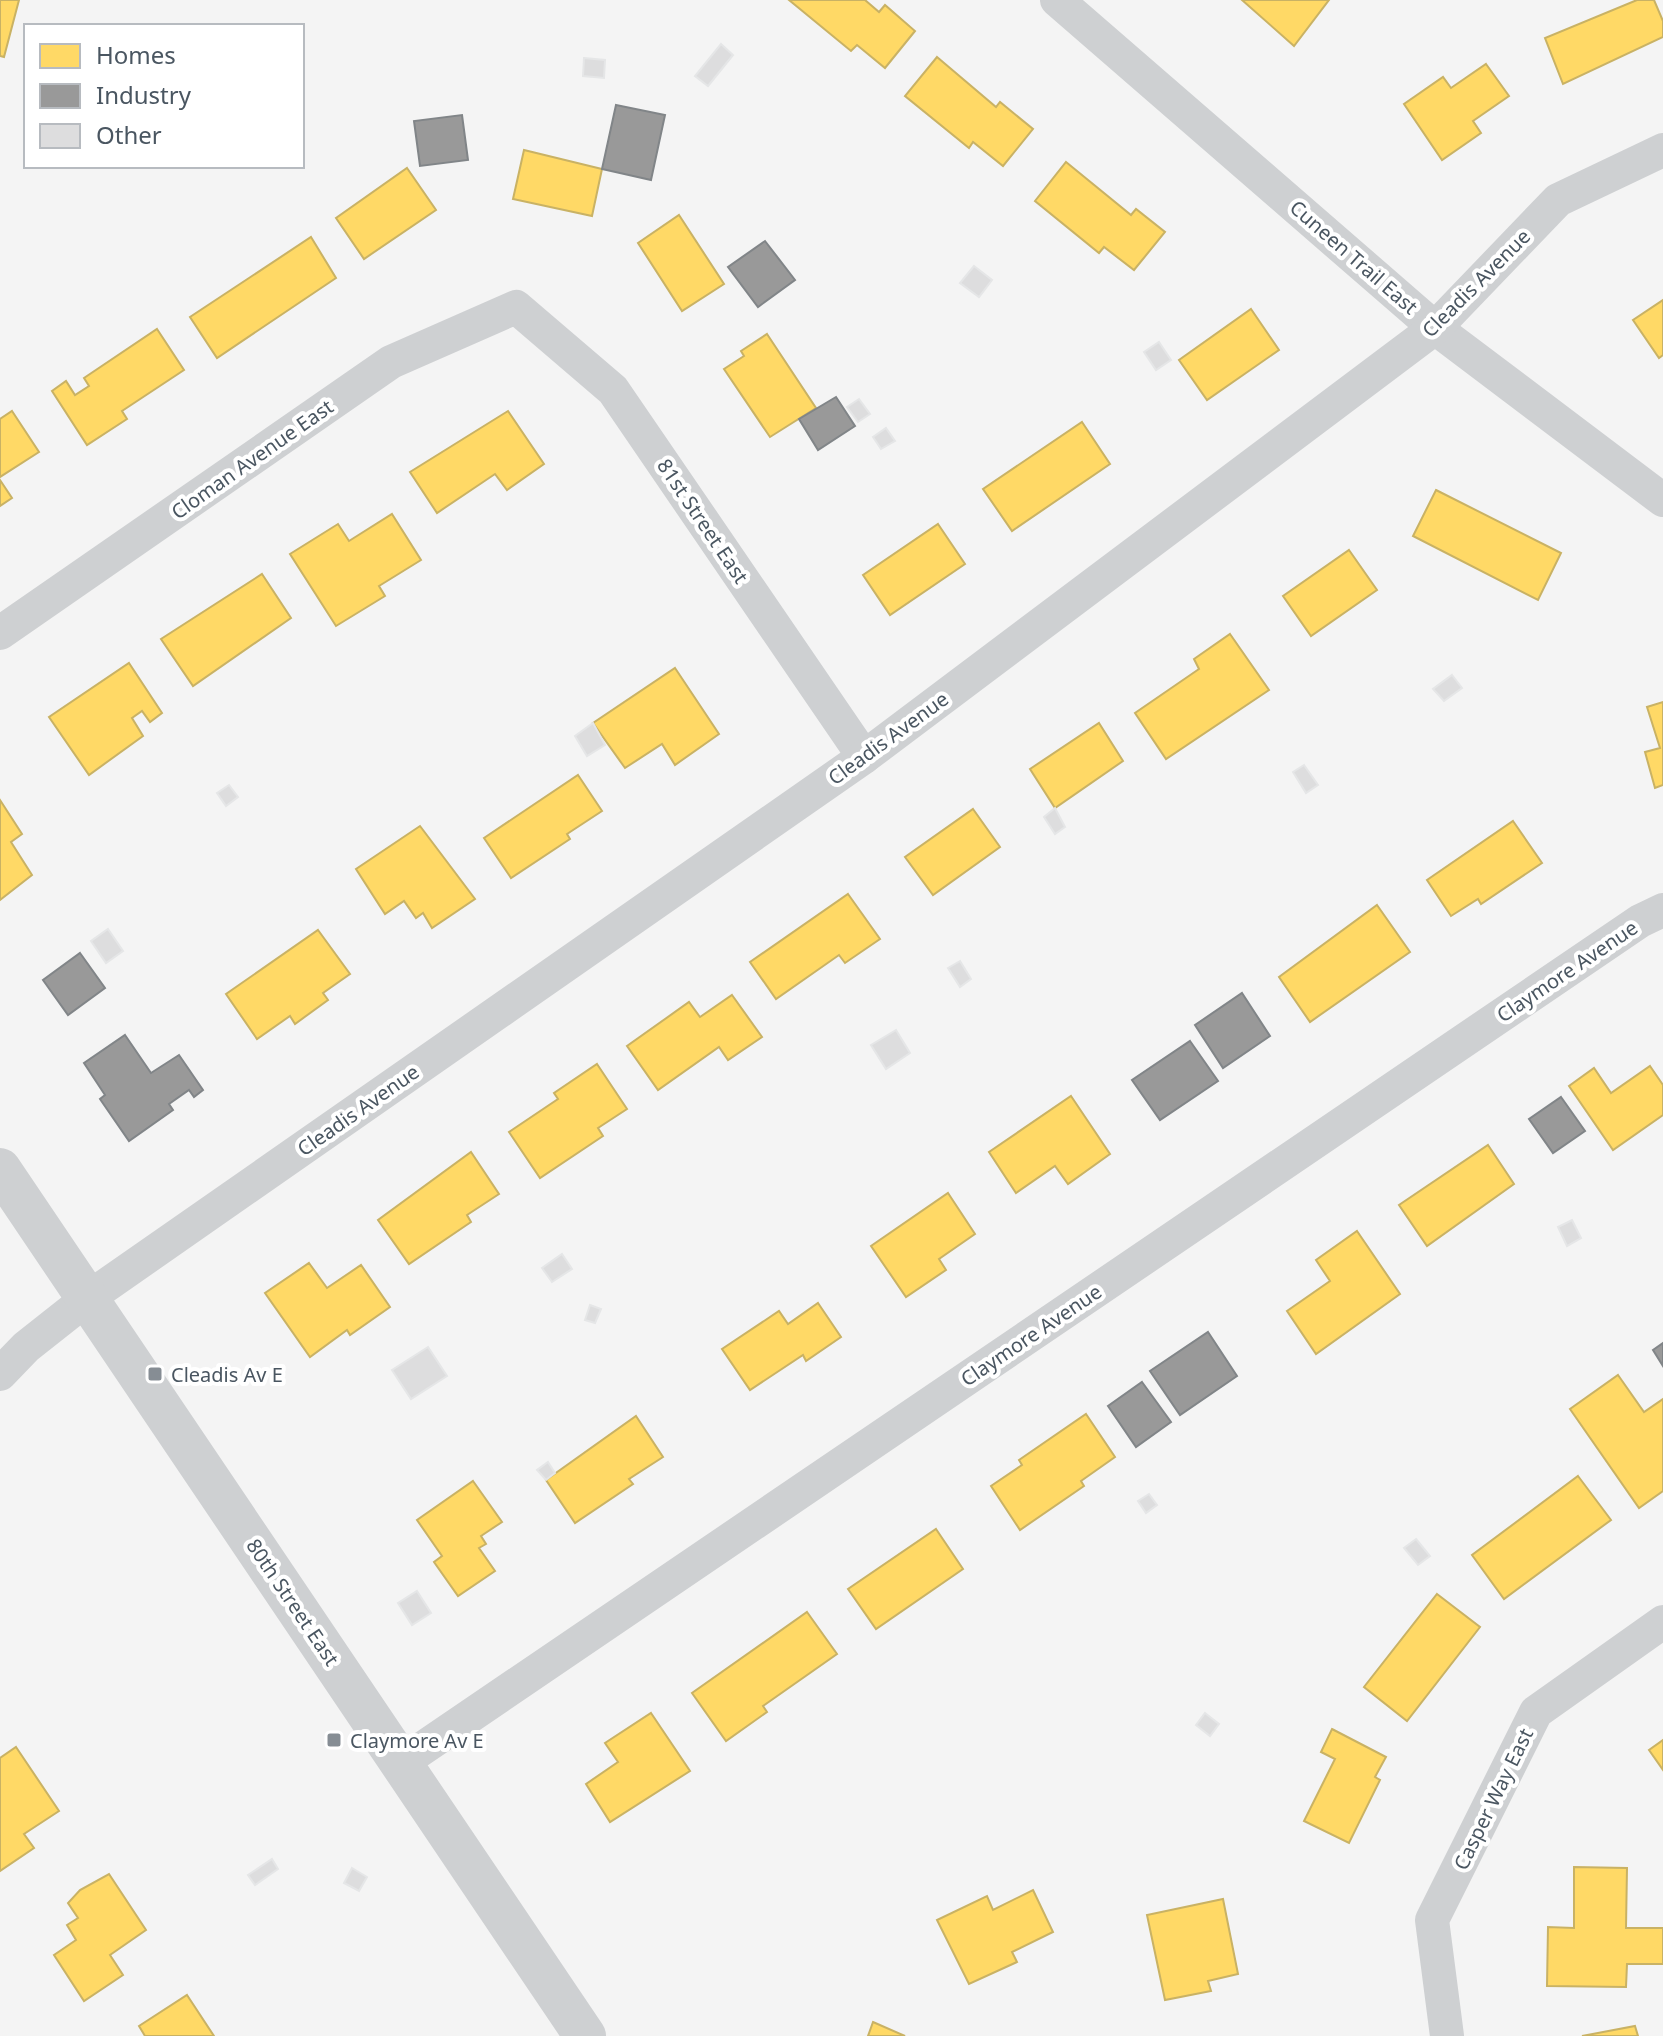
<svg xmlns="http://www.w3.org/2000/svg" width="1663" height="2036" font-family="'Noto Sans',sans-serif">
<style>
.homes{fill:#ffd966;stroke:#c9b264;stroke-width:2}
.industry{fill:#999;stroke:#818588;stroke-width:2}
.building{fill:#ddddde;stroke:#e5e6e7;stroke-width:2}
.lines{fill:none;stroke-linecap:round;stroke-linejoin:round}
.minor{stroke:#ced0d2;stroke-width:34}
.tertiary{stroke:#ced0d2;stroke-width:42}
.poi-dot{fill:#868d94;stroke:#fff;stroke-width:3}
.labels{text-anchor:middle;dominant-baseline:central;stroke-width:8;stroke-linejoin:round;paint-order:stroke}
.street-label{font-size:20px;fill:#4a5661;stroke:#fff}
.poi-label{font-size:20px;fill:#4a5661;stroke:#fff;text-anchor:start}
</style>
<rect width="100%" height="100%" fill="#f4f4f4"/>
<g class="homes">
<path d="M0 0H19L4 57 0 56Z"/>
<path d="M789 0H865L879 12 885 5 915 31 885 68 857 45 851 51Z"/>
<path d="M1242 0H1329L1294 46Z"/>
<path d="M1637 0H1654L1663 21V37L1563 84 1545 38Z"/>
<path d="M937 57 996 107 1000 102 1033 129 1003 166 973 142 969 148 905 96Z"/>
<path d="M1486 64 1509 96 1473 121 1481 133 1442 160 1404 104 1443 77 1451 88Z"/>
<path d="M524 150 602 169 592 216 513 199Z"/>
<path d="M1066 162 1131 215 1136 209 1165 232 1134 270 1104 247 1099 253 1035 201Z"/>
<path d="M407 168 436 210 364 259 336 218Z"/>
<path d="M679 215 724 284 682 311 638 243Z"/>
<path d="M311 237 336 278 217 358 190 317Z"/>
<path d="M1663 300V355L1659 358 1633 320Z"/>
<path d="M1251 309 1279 350 1207 400 1179 360Z"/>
<path d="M157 329 184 370 122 411 127 419 87 445 52 391 66 381 75 395 89 386 84 378Z"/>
<path d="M767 334 816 408 770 437 724 369 744 356 741 351Z"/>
<path d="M12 411 39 452 0 477V419Z"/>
<path d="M508 411 544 464 507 490 495 474 437 513 410 472Z"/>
<path d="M1082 422 1110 464 1012 531 983 489Z"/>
<path d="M0 480 12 498 0 506Z"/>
<path d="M1436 490 1561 553 1538 600 1413 536Z"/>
<path d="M392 514 421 560 379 586 385 596 336 626 290 554 338 524 349 541Z"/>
<path d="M938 524 965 564 890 615 863 575Z"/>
<path d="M1349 550 1377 590 1311 636 1283 596Z"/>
<path d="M262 574 291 618 193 686 161 639Z"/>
<path d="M1230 634 1269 690 1166 759 1135 713 1199 669 1194 659Z"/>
<path d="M129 663 162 713 150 722 142 711 132 718 143 736 89 775 49 717Z"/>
<path d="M675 668 719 734 675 765 662 744 625 768 593 723Z"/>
<path d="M1663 702V785L1655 788 1645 752 1660 748 1647 707Z"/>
<path d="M1099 723 1123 761 1055 808 1030 769Z"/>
<path d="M578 775 602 811 567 834 570 839 511 878 484 838Z"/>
<path d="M0 800 22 834 11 842 32 875 0 900Z"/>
<path d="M973 809 1000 847 933 895 905 857Z"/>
<path d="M1513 821 1542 863 1481 904 1478 899 1451 916 1427 880Z"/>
<path d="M420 826 475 899 432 928 423 913 416 918 404 901 385 914 356 869Z"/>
<path d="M848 894 880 939 845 963 839 955 776 999 750 962Z"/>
<path d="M1377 905 1410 952 1310 1022 1279 977Z"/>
<path d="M318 930 350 974 323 993 328 1000 295 1024 290 1016 257 1039 226 994Z"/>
<path d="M732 995 762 1037 728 1060 719 1047 658 1090 627 1046 689 1002 700 1017Z"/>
<path d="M597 1064 627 1109 598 1128 603 1136 540 1178 509 1132 558 1099 554 1093Z"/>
<path d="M1650 1066 1663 1085V1115L1613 1150 1569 1086 1594 1068 1611 1093Z"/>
<path d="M1071 1096 1110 1154 1068 1184 1055 1166 1016 1193 989 1152Z"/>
<path d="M1488 1145 1514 1184 1427 1246 1399 1205Z"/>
<path d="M471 1152 499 1194 467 1215 471 1222 409 1264 378 1220Z"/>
<path d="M948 1193 975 1234 939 1259 946 1270 906 1297 871 1246Z"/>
<path d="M1357 1231 1400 1294 1316 1354 1287 1311 1330 1281 1316 1260Z"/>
<path d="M309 1263 327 1288 361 1265 390 1307 350 1335 347 1330 310 1357 265 1293Z"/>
<path d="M818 1303 841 1337 806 1361 803 1355 750 1390 722 1349 779 1311 788 1324Z"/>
<path d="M1618 1375 1644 1412 1663 1399V1491L1639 1508 1570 1409Z"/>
<path d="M1086 1414 1115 1457 1081 1481 1084 1486 1020 1530 991 1486 1022 1465 1019 1460Z"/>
<path d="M636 1416 663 1457 629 1479 633 1484 575 1523 546 1480Z"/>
<path d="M1578 1476 1611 1520 1504 1599 1472 1555Z"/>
<path d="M473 1481 502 1522 481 1536 486 1544 479 1548 495 1571 458 1596 434 1562 442 1556 417 1520Z"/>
<path d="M936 1529 963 1569 876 1629 848 1589Z"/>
<path d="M1437 1594 1480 1627 1407 1721 1364 1687Z"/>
<path d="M807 1612 837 1654 763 1706 767 1712 726 1741 692 1693Z"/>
<path d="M651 1713 690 1771 610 1822 586 1784 618 1762 605 1743Z"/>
<path d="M1332 1729 1386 1757 1375 1777 1380 1780 1349 1843 1304 1821 1335 1759 1321 1752Z"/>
<path d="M1663 1740V1770L1649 1750Z"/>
<path d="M16 1747 59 1811 24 1834 34 1848 0 1871V1758Z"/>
<path d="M1574 1867 1627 1868 1626 1928H1663V1964H1627L1626 1987 1547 1986 1548 1927 1574 1928Z"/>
<path d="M109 1874 146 1930 110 1955 123 1975 84 2001 54 1955 76 1940 67 1925 78 1918 68 1903 80 1890Z"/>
<path d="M1033 1890 1053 1932 1012 1952 1017 1962 969 1984 937 1920 987 1896 993 1910Z"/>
<path d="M1223 1899 1238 1974 1208 1981 1211 1991 1165 2000 1147 1915Z"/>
<path d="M187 1995 214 2036H145L139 2026Z"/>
<path d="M873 2022 905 2036H868Z"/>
<path d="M1635 2026 1638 2036H1582Z"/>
</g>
<g class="industry">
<path d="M616 105 665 115 651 180 602 169Z"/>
<path d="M462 115 468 160 420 166 414 121Z"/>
<path d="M765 241 795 280 758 307 728 267Z"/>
<path d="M836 397 855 426 818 450 799 419Z"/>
<path d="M80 953 105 988 68 1015 43 980Z"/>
<path d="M1242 993 1270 1036 1223 1068 1195 1025Z"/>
<path d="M125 1035 151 1073 179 1055 203 1090 194 1097 189 1090 169 1104 173 1110 129 1141 100 1099 105 1095 84 1063Z"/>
<path d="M1190 1041 1218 1081 1160 1120 1132 1080Z"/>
<path d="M1561 1097 1585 1131 1553 1153 1529 1119Z"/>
<path d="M1208 1332 1237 1376 1180 1415 1150 1371Z"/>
<path d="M1663 1343V1366L1653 1350Z"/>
<path d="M1142 1382 1171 1422 1136 1447 1108 1406Z"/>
</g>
<g class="building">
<path d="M721 44 733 55 708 86 695 76Z"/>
<path d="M584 58 605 60 604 78 583 76Z"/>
<path d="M974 266 992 280 979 297 960 283Z"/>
<path d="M1159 342 1171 360 1156 370 1144 352Z"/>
<path d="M859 399 870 414 858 422 847 407Z"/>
<path d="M886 428 895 441 881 449 873 437Z"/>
<path d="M1452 675 1462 688 1444 701 1433 689Z"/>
<path d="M593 723 605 745 587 756 575 736Z"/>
<path d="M1304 765 1318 785 1306 793 1293 772Z"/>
<path d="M229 785 238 797 226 806 217 793Z"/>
<path d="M1055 808 1065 827 1055 834 1044 817Z"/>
<path d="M108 929 123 951 106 963 91 941Z"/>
<path d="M960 961 971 979 960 987 948 968Z"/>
<path d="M896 1030 910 1053 886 1069 871 1045Z"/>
<path d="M1572 1220 1581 1238 1567 1246 1558 1227Z"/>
<path d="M562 1254 572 1269 552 1282 542 1268Z"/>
<path d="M590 1305 601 1309 595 1323 585 1320Z"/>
<path d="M428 1347 447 1376 411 1399 392 1370Z"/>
<path d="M548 1462 555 1473 546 1480 537 1470Z"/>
<path d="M1149 1494 1157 1505 1146 1513 1138 1501Z"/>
<path d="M1416 1539 1430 1556 1418 1565 1404 1548Z"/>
<path d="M417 1591 431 1613 412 1625 398 1603Z"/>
<path d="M1205 1713 1219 1724 1210 1736 1196 1725Z"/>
<path d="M272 1859 278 1869 255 1885 248 1875Z"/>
<path d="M352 1868 367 1877 359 1891 344 1883Z"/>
</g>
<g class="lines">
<g class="minor">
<path d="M1057 0 1435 328 1663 500"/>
<path d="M0 633 391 362 516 307 613 390 864 757"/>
<path d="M0 1374 26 1347 88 1298 864 757 1435 328 1558 200 1663 150"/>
<path d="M401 1763 1640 921 1663 910"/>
<path d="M1447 2036 1432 1920 1536 1712 1663 1622"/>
</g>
<path class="tertiary" d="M0 1169 585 2036"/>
</g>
<g class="poi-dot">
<rect x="147" y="1366" width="16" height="16" rx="4"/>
<rect x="326" y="1732" width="16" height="16" rx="4"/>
</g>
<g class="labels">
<g class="street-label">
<text transform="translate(1354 257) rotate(41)">Cuneen Trail East</text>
<text transform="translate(1476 283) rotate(-45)">Cleadis Avenue</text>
<text transform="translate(252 459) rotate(-35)">Cloman Avenue East</text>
<text transform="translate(703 521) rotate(56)">81st Street East</text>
<text transform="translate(888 738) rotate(-36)">Cleadis Avenue</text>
<text transform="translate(1567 971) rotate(-34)">Claymore Avenue</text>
<text transform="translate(358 1110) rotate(-35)">Cleadis Avenue</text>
<text transform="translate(1031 1335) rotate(-34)">Claymore Avenue</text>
<text transform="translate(293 1602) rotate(56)">80th Street East</text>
<text transform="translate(1493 1799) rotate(-64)">Casper Way East</text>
</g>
<g class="poi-label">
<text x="171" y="1374">Cleadis Av E</text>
<text x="350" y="1740">Claymore Av E</text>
</g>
</g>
<rect x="24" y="24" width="280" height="144" fill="#ffffff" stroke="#b7bbc0" stroke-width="2"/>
<rect x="40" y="44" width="40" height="24" fill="#ffd966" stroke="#b7bbc0" stroke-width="2"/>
<text x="96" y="64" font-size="24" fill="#4a5661">Homes</text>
<rect x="40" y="84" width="40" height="24" fill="#999999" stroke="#b7bbc0" stroke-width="2"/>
<text x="96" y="104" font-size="24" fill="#4a5661">Industry</text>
<rect x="40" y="124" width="40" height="24" fill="#ddddde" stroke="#b7bbc0" stroke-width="2"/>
<text x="96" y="144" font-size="24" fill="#4a5661">Other</text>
</svg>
